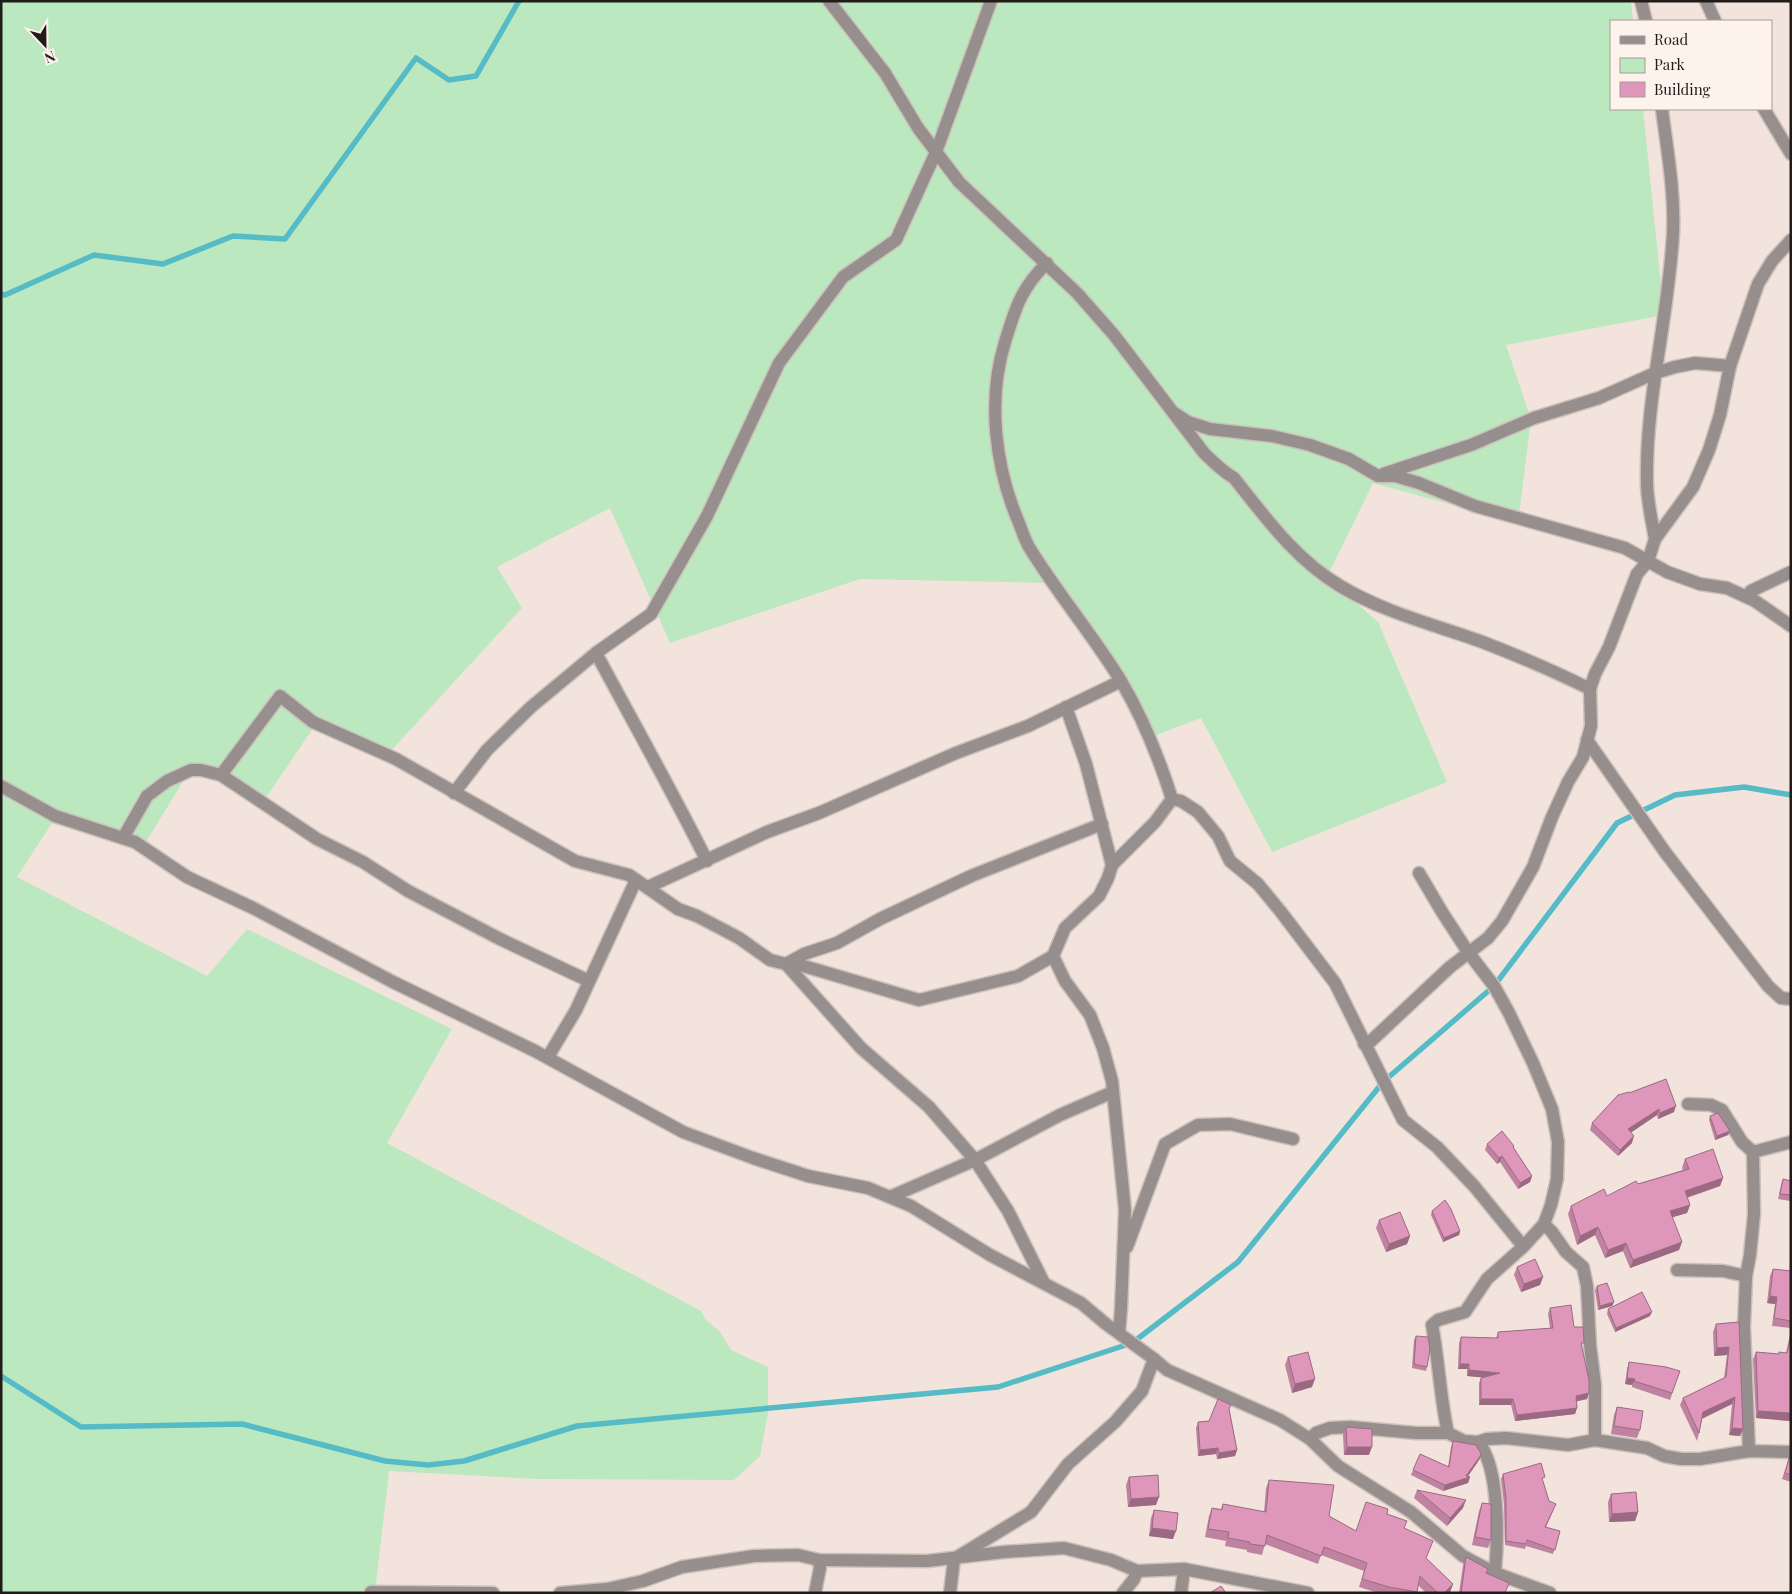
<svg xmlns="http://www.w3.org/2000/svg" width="1792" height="1594" font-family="'Playfair Display',serif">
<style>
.green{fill:#bbe8bf}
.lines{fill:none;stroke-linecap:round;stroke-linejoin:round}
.stream{stroke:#55bbc6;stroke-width:5.5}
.minor-casing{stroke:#ccc0ba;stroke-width:15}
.minor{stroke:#968f8e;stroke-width:12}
.wall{fill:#bf82a0}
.shaded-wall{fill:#9b6a82}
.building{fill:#de97ba;stroke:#9b6a82}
</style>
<rect width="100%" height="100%" fill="#f2e4dd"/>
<path class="green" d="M1 1H1631L1633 21H1611V109H1643L1664 315 1506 345 1531 419 1518 523 1373 483 1327 577 1378 622 1447 782 1272 852 1201 718 1151 737 1049 583 860 579 670 643 610 508 497 567 522 608 389 753 314 727 267 796 190 770 143 847 57 815 17 877 207 976 247 929 452 1029 387 1143 701 1311 706 1320 720 1332 731 1350 768 1367V1413L760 1456 734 1480 537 1479 389 1471 375 1593H1Z"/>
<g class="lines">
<g class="stream">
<path d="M1 294 5 295 94 255 163 264 233 236 285 239 416 58 449 80 476 76 519 1"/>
<path d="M1 1376 81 1427 242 1424 385 1461 428 1465 464 1461 577 1426 998 1387 1132 1343 1238 1262 1383 1082 1494 986 1617 823 1675 795 1744 787 1791 795"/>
</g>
<defs>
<g id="minor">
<path d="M829 1 885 73 918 128 959 182 1077 293 1114 335 1204 453C1213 462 1222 471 1234 478 1266 518 1295 559 1340 586 1385 613 1436 625 1485 643 1521 657 1556 672 1590 689"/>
<path d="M1641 1 1646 21"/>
<path d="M1706 1 1715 21"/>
<path d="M1764 109 1791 154"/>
<path d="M1047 263C1021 288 1015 309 1005 342 987 400 995 467 1019 523 1022 531 1025 540 1029 547 1057 593 1093 635 1121 681 1143 718 1159 758 1172 799"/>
<path d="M1176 414 1188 422 1210 429 1272 436 1310 445 1349 459 1378 476H1395L1419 483 1475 506 1625 548 1667 572 1700 584 1727 588 1755 601 1791 626"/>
<path d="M1383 474 1471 445 1534 418 1599 398 1655 373 1675 367 1695 363 1730 366"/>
<path d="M1655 539C1652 521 1647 501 1647 483 1645 399 1669 317 1673 233 1675 192 1667 150 1662 109"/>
<path d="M1747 597 1751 591 1791 572"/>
<path d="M596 653C633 722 672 791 707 861"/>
<path d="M1066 707 1086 764 1112 865 1108 878 1099 896 1065 928 1053 956 1065 981 1090 1015 1103 1048 1112 1081 1125 1210 1121 1309 1119 1333"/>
<path d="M1587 740 1665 852 1768 986 1781 998 1791 999"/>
<path d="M221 775 280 696 313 722 396 759 575 861 629 875 678 909 697 916 739 938 770 960 786 964 861 1048 929 1107 975 1160 1008 1211 1044 1283"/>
<path d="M1 786 55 816 135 842 187 877 253 908 393 982 535 1051 683 1132 753 1158 808 1176 868 1188 911 1206 990 1255 1081 1303 1106 1324 1154 1359 1167 1370 1280 1420 1310 1439 1338 1466 1411 1512 1463 1556 1495 1573 1550 1593"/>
<path d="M454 793 487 750 531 707 596 653 651 614 707 516 779 363 843 277 896 240 936 152 991 1"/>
<path d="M1172 799 1181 801 1198 812 1218 836 1230 861 1258 884 1281 912 1335 983 1403 1120 1437 1147 1474 1186 1523 1246"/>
<path d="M123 838 147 796 167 781 191 770H201L221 775 317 839 363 862 408 891 500 939 589 981"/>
<path d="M1112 865 1155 822 1172 799"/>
<path d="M1419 873 1442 912 1468 952 1494 986 1509 1013 1533 1063 1552 1109 1558 1142 1557 1179 1551 1205 1544 1224 1523 1247 1487 1279 1465 1312 1438 1320 1432 1325C1439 1361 1440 1398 1448 1433"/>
<path d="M648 887 767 832 819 813 956 753 1028 726 1121 681"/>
<path d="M790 962 919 1000 1018 976 1053 956"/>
<path d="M786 964 804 954 837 943 880 919 971 876 1102 824"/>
<path d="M1364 1044 1371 1041 1450 967 1488 938 1502 921 1533 867 1552 817 1568 782 1583 757 1591 726 1590 689 1595 674 1609 647 1637 574 1648 561 1655 539 1693 487 1709 450 1720 415 1730 366 1758 284 1772 261 1791 240"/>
<path d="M548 1057 576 1010 636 880"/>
<path d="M1688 1104 1711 1105 1722 1110 1742 1142 1753 1152"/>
<path d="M890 1197 975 1160 1060 1115 1113 1092"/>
<path d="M1544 1224 1552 1232 1566 1252 1583 1267 1587 1286 1590 1345 1595 1385V1440"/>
<path d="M1127 1247 1165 1144 1198 1125 1230 1124 1293 1139"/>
<path d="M1677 1270 1723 1271 1746 1276"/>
<path d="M1310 1439 1316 1433 1330 1428 1350 1427 1416 1433H1448L1464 1441 1478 1442 1487 1439 1506 1438 1568 1445 1595 1440 1647 1448 1664 1456 1681 1459H1700L1749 1451 1791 1452"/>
<path d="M1478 1442C1500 1467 1498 1540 1495 1573"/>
<path d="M1749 1451 1744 1327 1746 1276 1750 1255 1754 1214 1753 1152 1791 1142"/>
<path d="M371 1592 493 1593"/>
<path d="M560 1593 607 1589 643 1581 682 1567 754 1556 798 1555 819 1560 927 1561 1004 1552 1064 1548 1111 1560 1137 1571 1184 1569 1308 1593"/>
<path d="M815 1593 820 1568 819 1560"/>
<path d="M950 1593 954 1559 1031 1512 1068 1464 1115 1422 1142 1391 1154 1359"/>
<path d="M1123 1593 1134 1579 1137 1571"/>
<path d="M1181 1593 1184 1569"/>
</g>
</defs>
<use href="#minor" class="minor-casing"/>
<use href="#minor" class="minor"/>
</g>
<g class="wall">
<path d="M1629 1093 1674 1112 1658 1119 1657 1115 1631 1132 1632 1143 1618 1156 1590 1130 1592 1123Z"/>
<path d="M1710 1116 1730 1131 1728 1135 1715 1140 1709 1120Z"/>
<path d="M1487 1144 1514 1148 1532 1176 1530 1182 1518 1189 1500 1162 1497 1164 1485 1150Z"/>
<path d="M1685 1159 1723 1178 1720 1186 1687 1198 1690 1205 1687 1213 1672 1217 1682 1242 1679 1250 1630 1268 1623 1251 1605 1258 1595 1235 1577 1245 1568 1214 1571 1206 1607 1196 1638 1184 1683 1170 1682 1168Z"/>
<path d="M1783 1179 1791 1181V1203L1790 1201 1778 1199 1781 1185Z"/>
<path d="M1432 1211 1460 1231 1459 1235 1443 1242 1431 1215Z"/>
<path d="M1379 1220 1410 1236 1407 1244 1386 1252 1376 1228Z"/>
<path d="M1517 1267 1543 1277 1540 1285 1521 1292 1514 1275Z"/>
<path d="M1773 1269 1791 1271V1328L1772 1326 1775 1304 1767 1303 1770 1276Z"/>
<path d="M1597 1286 1614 1302 1612 1306 1598 1310 1595 1290Z"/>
<path d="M1550 1308 1574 1327 1582 1349 1587 1399 1576 1401 1577 1408 1575 1414 1515 1421 1511 1405H1479V1383L1481 1378 1483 1377 1467 1376V1369H1458L1459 1343 1461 1337 1496 1338 1498 1332 1550 1328 1548 1314Z"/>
<path d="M1608 1309 1650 1316 1615 1332 1607 1314Z"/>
<path d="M1739 1322 1743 1429 1740 1436 1729 1435 1732 1404 1702 1419 1699 1433 1697 1441 1680 1405 1683 1398 1724 1378 1727 1355 1714 1356 1713 1332 1716 1324Z"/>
<path d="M1791 1330V1421L1756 1418 1753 1359 1756 1352 1778 1354 1786 1353Z"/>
<path d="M1416 1336 1427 1367 1426 1371 1412 1368 1414 1340Z"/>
<path d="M1288 1357 1312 1387 1292 1393 1285 1365Z"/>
<path d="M1629 1362 1680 1371 1670 1400 1632 1387V1385L1625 1384 1627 1369Z"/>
<path d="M1617 1407 1640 1430 1637 1438 1611 1434 1614 1415Z"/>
<path d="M1229 1409 1237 1450 1235 1456 1217 1459 1216 1454 1198 1456 1196 1428 1198 1422 1209 1421Z"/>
<path d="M1346 1427 1369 1455H1344L1343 1435Z"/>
<path d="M1453 1441 1481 1455 1479 1460 1468 1476 1470 1477 1468 1483 1443 1491 1411 1475 1413 1470 1448 1467 1451 1447Z"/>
<path d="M1789 1458H1791V1482L1782 1479Z"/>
<path d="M1503 1474 1543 1482 1549 1501 1554 1509 1546 1527 1560 1531 1553 1554 1526 1546 1525 1549 1505 1545 1504 1504 1501 1479Z"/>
<path d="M1129 1477 1156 1505 1128 1507 1126 1485Z"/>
<path d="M1269 1480 1329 1516 1355 1531 1387 1514 1404 1528 1427 1559 1453 1584 1450 1592 1449 1593H1426L1418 1585 1417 1593H1378L1359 1587 1364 1571 1321 1555 1318 1564 1265 1544 1262 1555 1247 1552V1550L1225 1546 1226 1541 1205 1537 1209 1516 1212 1508 1221 1509 1223 1504 1264 1512 1266 1488Z"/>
<path d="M1417 1490 1463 1508 1447 1526 1414 1498Z"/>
<path d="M1611 1494 1638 1512 1635 1521 1609 1522 1608 1502Z"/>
<path d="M1482 1503 1491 1540 1488 1548 1472 1545 1479 1511Z"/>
<path d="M1154 1510 1173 1539 1149 1536 1151 1518Z"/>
<path d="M1466 1557 1486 1573 1505 1593H1459L1463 1565Z"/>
</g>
<g class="shaded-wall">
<path d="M1676 1106 1674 1112 1658 1119 1660 1113Z"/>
<path d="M1659 1109 1657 1115 1626 1136 1628 1129Z"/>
<path d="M1730 1131 1728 1135 1715 1140 1717 1136Z"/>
<path d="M1634 1136 1632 1143 1618 1156 1620 1150Z"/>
<path d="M1502 1156 1500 1162 1497 1164 1499 1158Z"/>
<path d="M1532 1176 1530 1182 1518 1189 1520 1183Z"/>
<path d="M1723 1178 1720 1186 1682 1199 1685 1191Z"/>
<path d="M1690 1205 1687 1213 1667 1219 1670 1211Z"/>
<path d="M1598 1227 1595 1235 1577 1245 1580 1236Z"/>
<path d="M1460 1231 1459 1235 1443 1242 1444 1238Z"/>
<path d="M1410 1236 1407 1244 1386 1252 1389 1244Z"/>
<path d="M1682 1242 1679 1250 1630 1268 1633 1260Z"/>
<path d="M1626 1243 1623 1251 1605 1258 1608 1250Z"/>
<path d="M1543 1277 1540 1285 1521 1292 1524 1284Z"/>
<path d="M1770 1296 1777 1297 1775 1304 1767 1303Z"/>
<path d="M1614 1302 1612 1306 1598 1310 1600 1306Z"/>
<path d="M1652 1312 1650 1316 1615 1332 1616 1328Z"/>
<path d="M1729 1347 1727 1355 1714 1356 1717 1348Z"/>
<path d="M1460 1364H1469L1467 1369H1458Z"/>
<path d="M1469 1370 1500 1373 1498 1379 1467 1376Z"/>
<path d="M1627 1378 1635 1379 1632 1385 1625 1384Z"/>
<path d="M1315 1379 1312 1387 1292 1393 1295 1384Z"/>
<path d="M1589 1393 1587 1399 1574 1402 1576 1396Z"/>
<path d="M1735 1397 1732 1404 1701 1419 1703 1412Z"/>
<path d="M1481 1399H1513L1511 1405H1479Z"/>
<path d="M1577 1408 1575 1414 1515 1421 1517 1415Z"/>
<path d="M1758 1411 1791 1413V1421L1756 1418Z"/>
<path d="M1732 1428 1743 1429 1740 1436 1729 1435Z"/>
<path d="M1347 1447H1372L1369 1455H1344Z"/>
<path d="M1218 1448 1216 1454 1198 1456 1200 1450Z"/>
<path d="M1237 1450 1235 1456 1217 1459 1219 1453Z"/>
<path d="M1481 1455 1479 1460 1466 1479 1470 1477 1468 1483 1443 1491 1445 1485 1466 1476Z"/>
<path d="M1159 1497 1156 1505 1128 1507 1131 1499Z"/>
<path d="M1466 1500 1463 1508 1447 1526 1450 1518Z"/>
<path d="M1638 1512 1635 1521 1609 1522 1612 1514Z"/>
<path d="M1152 1528 1176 1531 1173 1539 1149 1536Z"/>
<path d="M1453 1584 1450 1592 1449 1593H1444Z"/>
</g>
<g class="building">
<path d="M1666 1079 1676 1106 1660 1113 1659 1109 1628 1129 1634 1136 1620 1150 1592 1123 1618 1095 1629 1092V1093Z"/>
<path d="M1718 1113 1730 1131 1717 1136 1710 1116Z"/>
<path d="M1502 1131 1514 1146 1513 1147 1532 1176 1520 1183 1502 1156 1499 1158 1487 1144Z"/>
<path d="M1713 1149 1723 1178 1685 1191 1690 1205 1670 1211 1682 1242 1633 1260 1626 1243 1608 1250 1598 1227 1580 1236 1571 1206 1604 1189 1607 1196 1636 1181 1638 1184 1689 1169 1685 1159Z"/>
<path d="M1783 1179 1791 1181V1195L1780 1194Z"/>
<path d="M1445 1200 1451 1209 1460 1231 1444 1238 1432 1211Z"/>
<path d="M1400 1212 1410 1236 1389 1244 1379 1220Z"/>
<path d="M1535 1259 1543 1277 1524 1284 1517 1267Z"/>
<path d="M1773 1269 1791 1271V1321L1774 1318 1777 1297 1770 1296Z"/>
<path d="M1607 1283 1614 1302 1600 1306 1597 1286Z"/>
<path d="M1642 1292 1652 1312 1616 1328 1608 1309Z"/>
<path d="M1571 1305 1574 1327H1583L1584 1343H1581L1589 1380V1393L1576 1396 1577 1408 1517 1415 1513 1399H1481V1378L1500 1373 1469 1370V1364H1460L1461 1337 1498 1338V1332L1553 1328 1550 1308Z"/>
<path d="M1739 1322 1743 1429 1732 1428 1735 1397 1703 1412 1699 1433 1683 1398 1726 1377 1729 1347 1717 1348 1716 1324Z"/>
<path d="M1416 1336 1428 1337 1430 1349 1427 1367 1414 1364Z"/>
<path d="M1791 1336V1413L1758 1411 1756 1352 1779 1354V1352L1787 1353Z"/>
<path d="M1308 1352 1315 1379 1295 1384 1288 1357Z"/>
<path d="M1629 1362 1666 1367 1680 1371 1672 1393 1634 1381 1635 1379 1627 1378Z"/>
<path d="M1218 1399 1231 1405 1229 1409 1237 1450 1219 1453 1218 1448 1200 1450 1198 1422 1209 1421Z"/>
<path d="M1617 1407 1643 1411 1640 1430 1614 1426Z"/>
<path d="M1346 1427 1372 1429V1447H1347Z"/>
<path d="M1453 1441 1476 1445 1480 1452 1481 1455 1466 1476 1470 1477 1445 1485 1413 1470 1420 1454 1449 1467Z"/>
<path d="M1789 1458H1791V1475L1785 1473Z"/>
<path d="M1541 1463 1545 1477 1542 1478 1549 1501 1556 1504 1545 1527 1560 1531 1555 1550 1527 1540 1526 1544 1506 1541V1499L1503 1474Z"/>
<path d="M1158 1475 1159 1497 1131 1499 1129 1477Z"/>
<path d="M1269 1480 1334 1485 1329 1516 1356 1531 1366 1502 1388 1509 1387 1514 1407 1521 1404 1528 1433 1541 1426 1558 1453 1584 1444 1593H1438L1420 1576 1417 1592 1389 1587 1362 1579 1367 1563 1324 1547 1321 1556 1267 1535 1265 1546 1250 1544V1542L1228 1538 1229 1532 1208 1529 1212 1508 1222 1510 1223 1504 1266 1512Z"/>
<path d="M1417 1490 1466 1500 1450 1518Z"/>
<path d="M1636 1492 1638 1512 1612 1514 1611 1494Z"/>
<path d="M1482 1503 1491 1504V1540L1475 1537Z"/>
<path d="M1154 1510 1178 1513 1176 1531 1152 1528Z"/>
<path d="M1466 1557 1488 1569 1486 1573 1509 1583 1505 1593H1461Z"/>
<path d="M1221 1586 1226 1593H1210Z"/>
</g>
<rect width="1792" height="1594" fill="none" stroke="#211c1a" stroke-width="5"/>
<rect x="1610" y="20" width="162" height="90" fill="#fef2ec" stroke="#a69c98"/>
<rect x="1620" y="36" width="25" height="8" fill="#968f8e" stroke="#a69c98"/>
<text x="1654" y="45" font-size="15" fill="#211c1a">Road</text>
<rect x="1620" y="58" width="25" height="15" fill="#bbe8bf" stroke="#a69c98"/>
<text x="1654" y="70" font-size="15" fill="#211c1a">Park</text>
<rect x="1620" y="82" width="25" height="15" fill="#de97ba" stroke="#a69c98"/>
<text x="1654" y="95" font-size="15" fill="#211c1a">Building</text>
<g transform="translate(45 45) rotate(158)" stroke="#fef2ec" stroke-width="4" paint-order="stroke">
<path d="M0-4L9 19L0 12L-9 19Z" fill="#211c1a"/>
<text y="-8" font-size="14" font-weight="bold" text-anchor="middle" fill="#211c1a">N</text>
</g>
</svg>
